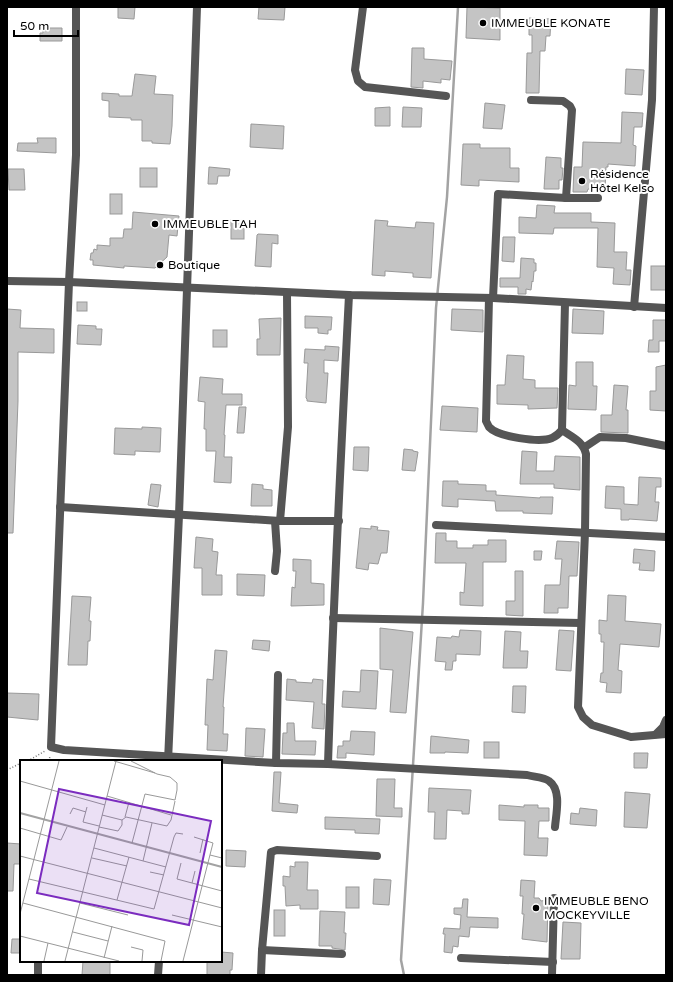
<svg xmlns="http://www.w3.org/2000/svg" width="673" height="982" font-family="'Varela Round',sans-serif">
<style>
.lines{fill:none;stroke-linecap:round;stroke-linejoin:round}
.stream{stroke:#a3a3a3;stroke-width:2.5}
.building{fill:#c4c4c4;stroke:#999}
.path{stroke:#777;stroke-width:1.5;stroke-dasharray:1 2;stroke-linecap:butt}
.street{stroke:#555;stroke-width:8}
.poi-dot{fill:#000;stroke:#fff;stroke-width:1.5}
.labels{text-anchor:middle;dominant-baseline:central;stroke-width:4;stroke-linejoin:round;paint-order:stroke}
.poi-label{font-size:12px;fill:#000;stroke:#fff;text-anchor:start}
.inset-river{fill:none;stroke:#a3a3a3;stroke-width:2}
.inset-road{fill:none;stroke:#999;stroke-width:1}
.view{fill:#7b2cbf;fill-opacity:0.15;stroke:#7b2cbf;stroke-width:2}
.inset-edge{fill:none;stroke:#000;stroke-width:2}
</style>
<rect width="100%" height="100%" fill="#fff"/>
<g class="lines">
<path class="stream" d="M404 975 401 960 423 603 436 308 447 197 458 7"/>
</g>
<g class="building">
<path d="M118 7H135L134 19 118 18Z"/>
<path d="M259 7H285L284 20 258 19Z"/>
<path d="M467 7 500 8V40L466 38Z"/>
<path d="M529 18 551 19 550 36H546L545 51H540L539 93H526L527 53H532V35H529Z"/>
<path d="M43 28H62V41H40V33H43Z"/>
<path d="M412 48H424V59L452 61 450 80 441 79V83L423 81V88L411 87Z"/>
<path d="M626 69 644 70 642 95 625 94Z"/>
<path d="M135 74 156 76 154 94 173 95 172 126 170 144 152 143V141H142V120H131V118L109 117V101L102 100V93L119 94V96H132Z"/>
<path d="M485 103 505 105 502 129 483 128Z"/>
<path d="M390 107V126H375V108Z"/>
<path d="M403 107 422 108 421 127H402Z"/>
<path d="M622 112 643 113 642 127H634L633 145 636 146 635 166 608 164V167H606L605 190 588 189 587 192H573L574 168V167H582L583 142 621 143Z"/>
<path d="M251 124 284 126 283 149 250 147Z"/>
<path d="M37 138H56V153L17 151 18 143H38Z"/>
<path d="M463 144H480V148H510V168H519V182L479 180V186L461 185Z"/>
<path d="M546 157 561 158V168H563L562 180H559V189H544Z"/>
<path d="M209 167 230 169 229 176H218L217 184H208Z"/>
<rect x="140" y="168" width="17" height="19"/>
<path d="M8 169H24L25 190H9Z"/>
<rect x="110" y="194" width="12" height="20"/>
<path d="M537 205 555 206 554 213H591V222L615 223 614 252H627L626 270H631L630 285 613 284 614 268 597 267 598 228H554L553 234 519 233V217L536 218Z"/>
<path d="M133 212 179 216 177 236 169 235 167 257 155 268 124 266V268L93 265V260H90L91 253H93L94 249 97 250V245L110 246V238H123L124 229H132Z"/>
<rect x="231" y="220" width="13" height="19"/>
<path d="M375 220 388 221 387 226 415 228 416 222 434 223 431 278 413 277V273L385 271V276L372 275Z"/>
<path d="M258 234 278 235V244L272 243 271 267 255 266 257 235Z"/>
<path d="M503 237H515L514 262 502 261Z"/>
<path d="M521 258 534 259V263H536V271H534L533 282 532 281 531 290 526 289V294H518V287H500V278H520Z"/>
<rect x="651" y="266" width="15" height="24"/>
<rect x="77" y="302" width="10" height="9"/>
<path d="M7 309 21 310 20 328 54 329V353L18 352V401L13 533H7Z"/>
<path d="M452 309 483 310V332L451 330Z"/>
<path d="M573 309 604 311 603 334 572 333Z"/>
<path d="M305 316 332 317 331 330H328V334L318 333V328H305Z"/>
<path d="M281 318 280 355H257V339H260L259 319Z"/>
<path d="M653 320H666V341H659V352H648L649 340H653Z"/>
<path d="M78 325 96 326V329H102L101 345 77 344Z"/>
<rect x="213" y="330" width="14" height="17"/>
<path d="M325 346 339 347 338 361 324 360V373H328L326 403 307 401V399L306 398 308 363H304L305 349 325 350Z"/>
<path d="M507 355 524 356 523 379 535 380V388H558L557 408 528 409V405L497 404V385H505Z"/>
<path d="M576 362H593V386H597L596 410 568 409 569 385 576 386Z"/>
<path d="M666 365V411L650 410V391H656V367Z"/>
<path d="M200 377 223 379 222 394H242V405H226L224 435H225L224 457H232L231 483 214 482 216 451H206V429H204L205 402 198 401Z"/>
<path d="M614 385 628 386 626 410H628V433L601 432V415H612Z"/>
<path d="M442 406 478 408 477 432 440 430Z"/>
<path d="M239 407H246L244 433H237Z"/>
<path d="M142 427 161 428 160 452 135 451V455L114 454 115 428 142 429Z"/>
<path d="M354 447H369L368 471 353 470Z"/>
<path d="M404 449 413 450V451L418 452 415 471 402 470Z"/>
<path d="M522 451 537 452 536 471H554L555 456 580 457V490L554 488V484H520Z"/>
<path d="M639 477 661 478V487H656L655 502H659L657 521 629 519V520H621V509L605 508 606 486 624 487V504L638 505Z"/>
<path d="M443 481H458V484L486 485V491H496V495L540 498V497H553L552 514 523 513V511H496L495 501 458 499V507L442 506Z"/>
<path d="M151 484 161 485 158 507 148 505Z"/>
<path d="M252 484 263 485V489L272 490V506H251Z"/>
<path d="M371 526 378 527 377 530 389 531 387 553H381L378 564 369 563 368 570 356 568 360 528 371 529Z"/>
<path d="M436 533H446V541H457V548H473V545H488V540H506V562H483V606L460 605V592L464 593 466 563H435Z"/>
<path d="M196 537 213 539 212 551 218 552 216 575H222V595H202V568H194Z"/>
<path d="M557 541 579 542 577 576H569L568 608H558V613H544L545 585H560L562 559H555Z"/>
<path d="M634 549 655 551 654 571 639 570 640 563H633Z"/>
<path d="M534 551H542L541 560H534Z"/>
<path d="M293 559 311 560V583L324 584V605L291 606 292 587 295 588 296 571H293Z"/>
<path d="M515 571H523V616L506 615V601H515Z"/>
<path d="M237 574 265 575 264 596 237 595Z"/>
<path d="M608 595 626 596 625 621 661 624 659 647 620 644 618 670 622 671 621 693 606 692 607 683 600 682 601 673H603L604 642H601V634H599V620L607 621Z"/>
<path d="M72 596 91 597 89 621H91L90 641H88L87 665H68Z"/>
<path d="M380 628 413 632 406 713 390 712 393 670 380 669Z"/>
<path d="M460 630 481 631 480 655 456 654V661H453L452 670H445L446 662 435 661 437 637 451 638 452 636 459 637Z"/>
<path d="M559 630 574 631 571 671 556 670Z"/>
<path d="M505 631 521 632 520 651H528L527 668H503Z"/>
<path d="M253 640 270 641 269 651 252 649Z"/>
<path d="M215 650 227 651 223 707H224L223 734H228L227 751 207 750 208 725H205L207 679 213 680Z"/>
<path d="M361 670 378 671 376 709 342 707 343 691 360 692Z"/>
<path d="M287 679 296 680V682L312 683 313 679 323 680 322 704H325L324 729 312 728 314 702 286 700Z"/>
<path d="M513 686H526L525 713 512 712Z"/>
<path d="M7 693 39 694 38 720 7 717Z"/>
<path d="M287 723H294L295 741H316L315 755 282 754 283 733H287Z"/>
<path d="M246 728 265 729 263 757 245 756Z"/>
<path d="M351 731 375 732 374 755 346 753V758H337L338 746H343V741H350Z"/>
<path d="M431 736 469 740 468 753 445 752V753H430Z"/>
<rect x="484" y="742" width="15" height="16"/>
<path d="M634 753H648L647 768H634Z"/>
<path d="M274 772H281L279 803 298 805 297 813 272 811Z"/>
<path d="M377 779H395L394 808H402V817L376 816Z"/>
<path d="M429 788 471 790 469 814H462V811L447 810 446 839H434L435 812H428Z"/>
<path d="M625 792 650 794 647 828 624 827Z"/>
<path d="M499 805 524 807V805H538V808H549V821H539L538 838H548L547 856 524 855 525 821 499 820Z"/>
<path d="M580 808 597 810 596 826 570 824 571 813 579 814Z"/>
<path d="M325 817 380 819 379 834 355 833V830L325 829Z"/>
<path d="M7 843 21 844V864H14L13 891H7Z"/>
<path d="M226 850 246 851 245 867 226 866Z"/>
<path d="M295 862H308L307 890H318V909H300V905L286 906 285 886H283V876L290 877V866L295 867Z"/>
<path d="M374 879 391 880 389 905 373 904Z"/>
<path d="M521 880 535 881 534 898H539L541 901 548 900 547 942 522 939 524 914H522L523 896H520Z"/>
<rect x="346" y="887" width="13" height="21"/>
<path d="M463 899H468L467 917 498 918V928L470 927 469 937 459 936 458 947 453 946 452 953 444 952 445 934H443L444 928 460 929 461 915 454 914V908H462Z"/>
<rect x="274" y="910" width="11" height="26"/>
<path d="M320 911 345 912 344 933H346L345 950 332 948V946H319Z"/>
<path d="M563 922 581 923 580 959H561Z"/>
<path d="M12 939H21V953H11Z"/>
<path d="M221 952 233 953 232 970H230V975H207V961H221Z"/>
<path d="M83 961H110V975H82Z"/>
</g>
<g class="lines">
<g class="path">
<path d="M28 761 45 751"/>
<path d="M49 761 50 756"/>
<path d="M7 770 21 763"/>
</g>
<g class="street">
<path d="M76 7V155L69 282 51 747 64 750 276 763 328 764 527 775C534 777 544 777 549 781 562 790 556 814 555 827"/>
<path d="M363 7 355 70 358 81 365 87 446 96"/>
<path d="M531 100 563 101 570 106 572 110 566 198"/>
<path d="M7 281 69 282 349 295 493 298 666 308"/>
<path d="M489 298 486 421C487 423 488 425 489 427 498 437 540 443 552 438 556 436 559 434 562 430L565 303"/>
<path d="M493 298 498 194 566 198H598"/>
<path d="M634 307 652 100 654 7"/>
<path d="M562 430C572 437 583 441 586 454L585 532 578 707 583 717 592 725 631 737 666 734"/>
<path d="M585 447 600 437 626 438 666 446"/>
<path d="M60 507 280 521H339"/>
<path d="M275 521 277 551 275 571"/>
<path d="M280 521 288 427 287 293"/>
<path d="M436 525 666 537"/>
<path d="M333 618 581 623"/>
<path d="M656 734 663 727 666 720"/>
<path d="M168 761 179 515 197 7"/>
<path d="M276 763 278 675"/>
<path d="M328 764C333 608 341 452 349 295"/>
<path d="M262 950 342 954"/>
<path d="M461 958 553 962"/>
<path d="M38 975V961"/>
<path d="M158 975 159 961"/>
<path d="M261 975 262 950 271 852 277 850 377 856"/>
<path d="M552 975 554 898"/>
</g>
</g>
<g class="poi-dot">
<circle cx="483" cy="23" r="4"/>
<circle cx="582" cy="181" r="4"/>
<circle cx="155" cy="224" r="4"/>
<circle cx="160" cy="265" r="4"/>
<circle cx="536" cy="908" r="4"/>
</g>
<g class="labels">
<g class="poi-label">
<text x="491" y="23">IMMEUBLE KONATE</text>
<text x="590" y="174">Résidence<tspan x="590" dy="14">Hôtel Kelso</tspan></text>
<text x="163" y="224">IMMEUBLE TAH</text>
<text x="168" y="265">Boutique</text>
<text x="544" y="901">IMMEUBLE BENO<tspan x="544" dy="14">MOCKEYVILLE</tspan></text>
</g>
</g>
<g transform="translate(20 760)">
<rect width="202" height="202" fill="#fff"/>
<path class="inset-river" d="M0 53 202 107"/>
<path class="inset-road" d="M94 1 135 13M111 1 137 14 150 17 157 23V30L155 40 125 34 112 83M0 21 85 45M87 36 151 55M67 47 63 62 79 66M50 54 53 48 66 52M105 57 109 42M102 60 106 57 147 66 151 60 155 41M79 67 98 71 102 65V60L82 55M0 68 41 80 47 67M74 88 146 107M180 93 183 79M190 95 202 98M0 96 202 148M72 98 107 106M123 101 132 63M161 103 157 119 202 131M130 112 144 115M9 119 134 149 154 77 156 73 163 74M172 123 175 111M97 140 109 97M3 143 145 181 141 201M60 143 108 155M0 154 39 1M152 155 202 167M53 172 88 181M0 176 99 201M111 187 123 190 122 201M84 198 92 166M24 201 28 183M45 201 96 1M163 201 193 83 174 77"/>
<path class="view" d="M39 29 191 61 169 165 17 133Z"/>
<rect width="202" height="202" class="inset-edge"/>
</g>
<rect width="673" height="982" fill="none" stroke="#000000" stroke-width="16"/>
<path d="M14 30v6h64v-6" fill="none" stroke="#000000" stroke-width="2"/>
<text x="20" y="30" font-size="12" fill="#000000" stroke="#ffffff" stroke-width="3" paint-order="stroke">50 m</text>
</svg>
